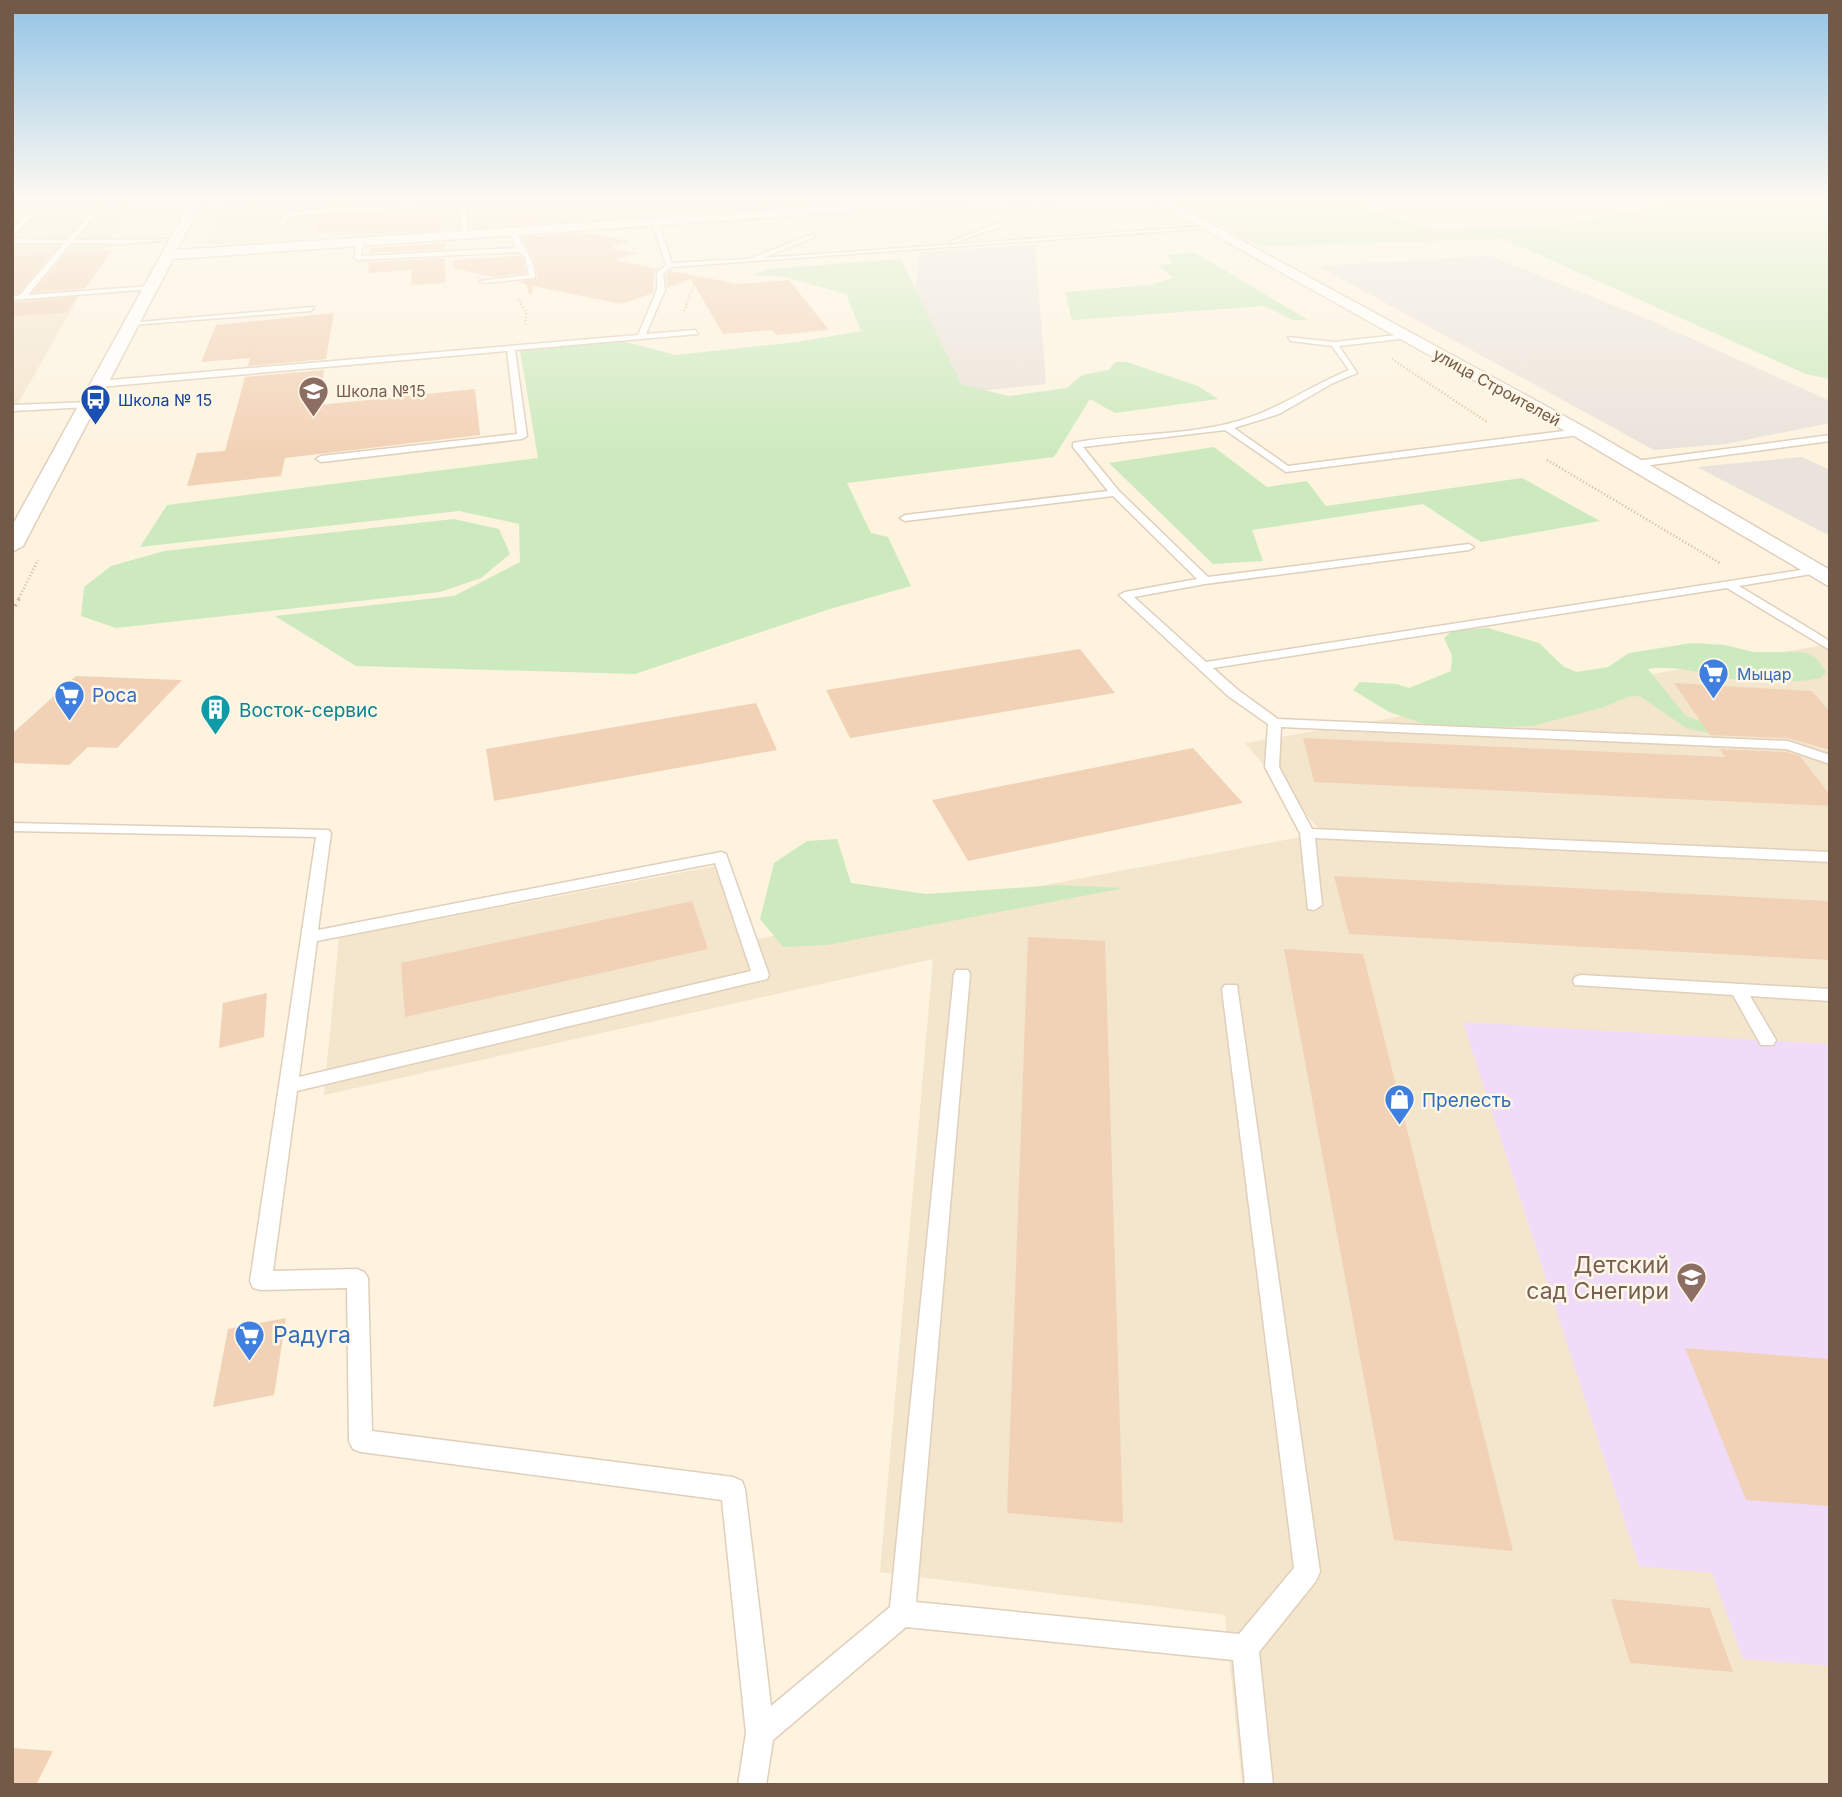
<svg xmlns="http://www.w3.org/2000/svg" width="1842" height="1797" font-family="Inter,sans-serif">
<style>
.residential{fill:#f4e5cd}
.industrial{fill:#eae3db}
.education{fill:#f0dcf8}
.green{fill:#cdeabe}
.building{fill:#f2d2b6}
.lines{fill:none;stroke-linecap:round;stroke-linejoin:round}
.lane-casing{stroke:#e0cfbb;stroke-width:3}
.street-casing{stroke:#e0cfbb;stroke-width:3}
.path-far2{stroke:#d7b59a;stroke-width:2;stroke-dasharray:1 2;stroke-linecap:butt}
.path-far1{stroke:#d7b59a;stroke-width:2.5;stroke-dasharray:1 2.5;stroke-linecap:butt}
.path{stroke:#d7b59a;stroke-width:3.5;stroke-dasharray:2 4.5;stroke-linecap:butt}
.lane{fill:#fff;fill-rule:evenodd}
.street{fill:#fff;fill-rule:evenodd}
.labels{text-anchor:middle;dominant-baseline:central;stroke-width:5;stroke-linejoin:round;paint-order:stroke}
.far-street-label{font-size:16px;fill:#735947;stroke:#fff7e5}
.far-education-label{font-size:16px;fill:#785e54;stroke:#fff7e5;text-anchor:start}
.far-transit-label{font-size:16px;fill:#164399;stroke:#fff7e5;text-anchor:start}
.far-shop-label{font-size:16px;fill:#366cbe;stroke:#fff7e5;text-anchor:start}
.shop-label{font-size:19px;fill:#366cbe;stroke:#fff7e5;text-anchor:start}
.culture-label{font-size:19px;fill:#0d838f;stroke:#fff7e5;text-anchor:start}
.near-education-label{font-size:23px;fill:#785e54;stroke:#fff7e5;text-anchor:end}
.near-shop-label{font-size:23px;fill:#366cbe;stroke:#fff7e5;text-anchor:start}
</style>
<rect width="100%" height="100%" fill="#fdf3df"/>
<g class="residential">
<path d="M12 201 132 203 12 414Z"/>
<path d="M225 201H890L206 245Z"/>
<path d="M1830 644V1785H1242L1225 1615 880 1572 933 959 324 1095 339 938 721 865 742 942 1322 833 1245 743Z"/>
</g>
<g class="industrial">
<path d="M1035 245 1046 384 899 400 920 252Z"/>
<path d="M1490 256 1650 320 1830 401V423L1726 444 1654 450 1318 266Z"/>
<path d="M1802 457 1830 470V536L1697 467Z"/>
</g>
<path class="education" d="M1463 1022 1830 1044V1666L1743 1659 1712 1573 1639 1566Z"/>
<g class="green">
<path d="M1174 201H1351L1434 231 1569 224 1681 201H1830V379L1806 374 1504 239 1260 246Z"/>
<path d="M1194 252 1308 320H1292L1265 306 1072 320 1065 292 1150 285 1173 278 1158 265 1173 263 1167 255Z"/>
<path d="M901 259 961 384 1008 396 1067 388 1082 375 1109 370 1115 362H1127L1198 386 1218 399 1115 413 1090 399 1054 457 847 483 871 533 888 537 911 586 830 609 635 674 356 666 275 616 454 596 520 562 519 524 459 511 140 547 167 505 538 458 520 351 622 341 676 355 797 342 861 331 846 294 785 277 754 275 768 269Z"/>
<path d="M1214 447 1267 487 1307 481 1326 506 1522 478 1600 521 1481 542 1423 504 1252 530 1263 561 1213 564 1109 463Z"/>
<path d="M454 519 499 529 510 554 481 578 440 592 116 628 81 616 84 587 111 566 164 551Z"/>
<path d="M1488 628 1539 643 1564 667 1577 672 1608 667 1629 653 1692 643 1725 645 1754 652H1803L1816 658 1826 672 1821 678C1794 683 1766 683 1739 680 1709 676 1679 664 1648 669L1686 716 1728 731 1722 736 1686 728 1640 696 1628 697 1604 707 1533 726 1479 727 1425 724 1389 712 1353 690 1360 682 1396 684 1409 688 1451 671 1452 655 1444 638 1452 631Z"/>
<path d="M837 839 851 883 926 894 1060 885 1124 888 827 945 783 947 760 919 774 863 807 841Z"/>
</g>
<g class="building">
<path d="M324 201H405L322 207Z"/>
<path d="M444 208 445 229 372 234 373 229 315 233 319 216Z"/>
<path d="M537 208V223L508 225 503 210Z"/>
<path d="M588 233 631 241 610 248 637 253 615 260 658 269 654 273 653 293 621 304 533 286 532 294H529L526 284 518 282 538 278 533 259 522 237Z"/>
<path d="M445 243V249L370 253 371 248Z"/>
<path d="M112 250 85 288 34 292 66 253Z"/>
<path d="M51 254 19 293H12V257Z"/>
<path d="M517 256 523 258 526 273 492 277 453 268 454 260Z"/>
<path d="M445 258V283L411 285 412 270 368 273 369 262Z"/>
<path d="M670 271 739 284 789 280 829 330 776 335 772 330 723 334 691 279 667 288 666 275Z"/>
<path d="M78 297 65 313 12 316V303Z"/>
<path d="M334 313 326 359 248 366 250 358 201 362 216 325Z"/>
<path d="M324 370 319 405 475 389 480 435 285 458 281 476 187 486 197 453 225 451 245 377Z"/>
<path d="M1080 649 1115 693 850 738 826 690Z"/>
<path d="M76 676 182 680 117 748 88 747 69 765 12 763V734Z"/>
<path d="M1674 683 1812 691 1830 712V750L1788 738 1710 735Z"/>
<path d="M756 703 777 750 494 801 486 749Z"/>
<path d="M1303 738 1725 757 1720 749 1786 752 1800 756 1830 795V806L1314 782Z"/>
<path d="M1193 748 1243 803 968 861 932 800Z"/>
<path d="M1334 876 1830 901V960L1349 934Z"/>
<path d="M692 901 708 949 405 1017 401 963Z"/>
<path d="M1028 937 1105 941 1123 1523 1007 1513Z"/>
<path d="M1284 949 1363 954 1513 1551 1394 1540Z"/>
<path d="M267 993 264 1037 219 1048 223 1003Z"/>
<path d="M286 1318 274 1395 213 1407 228 1329Z"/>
<path d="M1685 1348 1830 1359V1506L1746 1500Z"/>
<path d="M1611 1599 1710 1608 1733 1672 1630 1663Z"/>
<path d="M12 1748 53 1751 36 1785H12Z"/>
</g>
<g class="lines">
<defs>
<g id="lane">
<path d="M41 201H47L12 236V230Z"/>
<path d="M448 201H466L467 236 462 235 460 204 288 216 284 227 279 226 286 212Z"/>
<path d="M96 208 99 210 74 240 180 239 125 244 71 243 28 295 150 286 152 289 12 300V296L20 295 64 243H12V239L67 240Z"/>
<path d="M655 220 658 222 672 263 749 259 813 234 815 237 763 258 1209 226 1212 228 671 267 663 274 665 290 646 334 695 330 698 334 515 350 527 436 522 439 321 462 316 459 321 456 517 434 507 351 99 387 95 384 99 381 638 335 657 290V273L666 265 652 222Z"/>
<path d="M999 223 1001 226 954 243 949 242Z"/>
<path d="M514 230 517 232C523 249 535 260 535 278L483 283 480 281 529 275 525 257 519 252 357 260 354 258 357 242 360 240 363 242 361 256 516 248 511 232Z"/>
<path d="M314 307 311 311 132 325 128 323Z"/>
<path d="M1406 334 1409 338 1339 346 1357 373 1333 383 1279 414 1234 428 1288 466 1580 429 1585 432 1580 435 1286 472 1225 430 1083 447 1119 491 1208 577 1469 544 1474 547 1469 550 1205 584 1134 597 1206 662 1814 568 1818 569V573L1739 586 1830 641V650L1727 588 1213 668 1238 690 1278 719 1788 741 1830 755V764L1786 749 1281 727 1279 767 1312 829 1830 852V862L1315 838 1322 905 1314 910 1308 909 1300 833 1265 767 1268 724 1228 696 1119 595 1125 592 1197 579 1113 496 905 521 900 518 905 515 1108 491 1073 447V443C1123 433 1177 436 1227 424 1274 413 1306 388 1349 370L1332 346 1291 341 1288 337 1334 342Z"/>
<path d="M91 402V406L88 407 12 411V405Z"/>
<path d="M1830 435V441L1636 467 1631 464 1636 461Z"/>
<path d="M12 823 329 830 331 833 318 930 721 852 726 854 769 975 767 979 297 1091 273 1271 357 1269 364 1272 368 1278 372 1431 733 1477 742 1481 745 1489 771 1706 890 1607 954 974 956 970H968L970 974 916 1602 1239 1634 1294 1568 1222 989 1225 985H1237L1320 1572 1316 1581 1259 1652 1273 1785H1245L1233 1660 906 1627 773 1740 766 1785H738L746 1733 722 1500 361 1452 353 1449 349 1441 347 1288 261 1290 253 1288 250 1281 316 837 12 831ZM715 863 751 971 299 1077 317 941Z"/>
<path d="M1581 975 1830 989V1001L1750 996 1776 1040 1773 1045H1761L1733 995 1575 985 1573 981 1575 977Z"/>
</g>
<g id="street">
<path d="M191 201H203L177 250 907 201H968L962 204 173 259 23 546 12 552V526Z"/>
<path d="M1154 201H1169L1586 428 1830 570V587L1574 436Z"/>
</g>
</defs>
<use href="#lane" class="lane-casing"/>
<use href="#street" class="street-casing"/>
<g class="path-far2">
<path d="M1007 206 1079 201"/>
<path d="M518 298 522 305"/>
<path d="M686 305 695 283"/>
</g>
<g class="path-far1">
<path d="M521 304 526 313 525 326"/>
<path d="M684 311 687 304"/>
<path d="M1392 359 1487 422"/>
<path d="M1547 460 1720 563"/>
<path d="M19 598 38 560"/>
</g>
<path class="path" d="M12 612 20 597"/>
<use href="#lane" class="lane"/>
<use href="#street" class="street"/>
</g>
<linearGradient id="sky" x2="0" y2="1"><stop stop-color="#93c4e7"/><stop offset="0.44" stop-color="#fefaf1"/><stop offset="1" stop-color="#fefaf1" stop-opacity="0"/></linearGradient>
<rect width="1842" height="453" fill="url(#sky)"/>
<defs>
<symbol id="school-pin" viewBox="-11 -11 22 30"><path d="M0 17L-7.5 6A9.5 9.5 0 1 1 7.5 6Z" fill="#8d6e63" stroke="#fff7e5"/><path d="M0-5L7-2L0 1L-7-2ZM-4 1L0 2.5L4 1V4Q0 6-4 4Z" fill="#fff"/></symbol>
<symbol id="bus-pin" viewBox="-11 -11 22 30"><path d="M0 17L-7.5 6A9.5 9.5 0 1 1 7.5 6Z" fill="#1a4fb4" stroke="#fff7e5"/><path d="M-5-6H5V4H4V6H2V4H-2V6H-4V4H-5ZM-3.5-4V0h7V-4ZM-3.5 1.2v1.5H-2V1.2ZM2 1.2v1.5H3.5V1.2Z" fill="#fff"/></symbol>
<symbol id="supermarket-pin" viewBox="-11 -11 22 30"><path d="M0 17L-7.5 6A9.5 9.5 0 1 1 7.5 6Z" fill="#3f7fe0" stroke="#fff7e5"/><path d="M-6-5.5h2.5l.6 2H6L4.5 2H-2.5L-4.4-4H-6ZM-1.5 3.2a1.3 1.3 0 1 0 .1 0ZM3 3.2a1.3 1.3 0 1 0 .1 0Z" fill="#fff"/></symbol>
<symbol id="building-pin" viewBox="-11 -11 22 30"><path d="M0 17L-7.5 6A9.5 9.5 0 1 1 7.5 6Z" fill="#0f9aa8" stroke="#fff7e5"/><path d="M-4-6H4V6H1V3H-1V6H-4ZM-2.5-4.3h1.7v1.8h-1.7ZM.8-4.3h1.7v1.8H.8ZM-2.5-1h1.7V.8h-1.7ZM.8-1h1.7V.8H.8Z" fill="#fff"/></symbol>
<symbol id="shop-pin" viewBox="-11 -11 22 30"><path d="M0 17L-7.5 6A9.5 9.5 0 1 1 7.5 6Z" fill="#3f7fe0" stroke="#fff7e5"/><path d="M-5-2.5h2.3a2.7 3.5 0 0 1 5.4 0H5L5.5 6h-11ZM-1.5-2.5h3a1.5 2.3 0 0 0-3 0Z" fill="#fff"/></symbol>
</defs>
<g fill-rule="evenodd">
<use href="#school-pin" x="296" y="374" width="35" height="47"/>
<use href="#bus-pin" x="78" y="382" width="35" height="47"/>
<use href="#supermarket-pin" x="1696" y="656" width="35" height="47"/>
<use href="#supermarket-pin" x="52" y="678" width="35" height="47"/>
<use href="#building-pin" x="198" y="692" width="35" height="47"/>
<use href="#shop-pin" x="1382" y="1082" width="35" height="47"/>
<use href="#school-pin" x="1674" y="1260" width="35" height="47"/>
<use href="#supermarket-pin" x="232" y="1318" width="35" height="47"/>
</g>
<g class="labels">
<g class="far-street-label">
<text transform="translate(1497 387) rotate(29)">улица Строителей</text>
</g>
<g class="far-education-label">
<text x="336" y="391">Школа №15</text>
</g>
<g class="far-transit-label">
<text x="118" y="400">Школа № 15</text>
</g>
<g class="far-shop-label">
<text x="1737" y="674">Мыцар</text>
</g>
<g class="shop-label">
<text x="92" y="695">Роса</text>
<text x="1422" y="1100">Прелесть</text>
</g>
<g class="culture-label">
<text x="239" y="710">Восток-сервис</text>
</g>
<g class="near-education-label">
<text x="1669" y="1265">Детский<tspan x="1669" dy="26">сад Снегири</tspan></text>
</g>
<g class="near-shop-label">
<text x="273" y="1335">Радуга</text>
</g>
</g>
<rect width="1842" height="1797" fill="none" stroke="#735947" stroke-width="28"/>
</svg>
